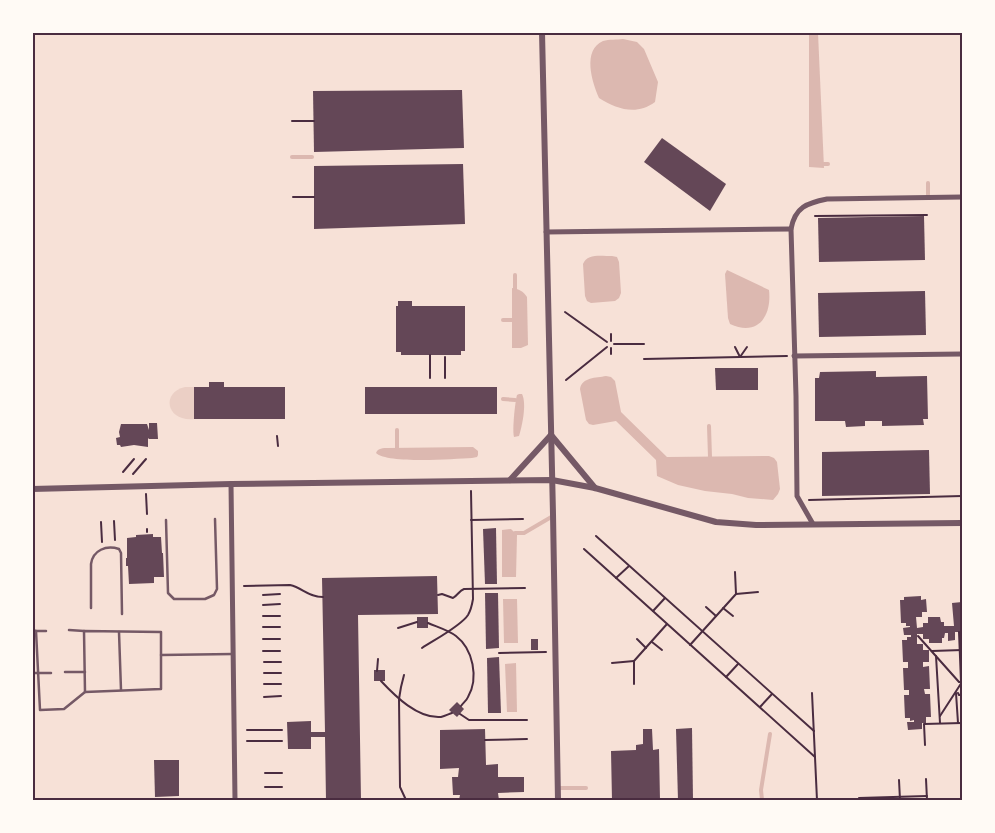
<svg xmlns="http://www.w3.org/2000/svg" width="995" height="833" font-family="'Roboto Serif',serif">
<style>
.green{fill:#ebcfc5}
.water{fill:#dcb8b0}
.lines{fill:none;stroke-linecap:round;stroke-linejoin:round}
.stream{stroke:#dcb8b0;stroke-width:4}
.building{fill:#644757}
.path{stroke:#4a2c40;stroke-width:2}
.service{stroke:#755966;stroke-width:2.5}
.minor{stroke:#755966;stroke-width:5}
.tertiary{stroke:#755966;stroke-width:6}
.neatline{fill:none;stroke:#4a2c40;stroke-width:2}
</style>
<rect width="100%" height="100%" fill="#f7e1d7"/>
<path class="green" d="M185 387H194V419C167 422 160 393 185 387Z"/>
<g class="water">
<path d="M809 33H818L824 168 809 167Z"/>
<path d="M623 39 637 42 644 49 658 82 655 102C636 116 617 109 599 98 592 82 582 50 603 41 609 39 617 40 623 39Z"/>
<path d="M612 256 617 257 619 262 621 293 619 298 615 301 591 303 587 301 585 296 583 264C587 253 602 256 612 256Z"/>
<path d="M727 270 769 290C772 316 758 337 730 324L728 318 725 274Z"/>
<path d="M512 288C519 289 523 291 527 297L528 345 521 348H512Z"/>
<path d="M606 376 611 377 615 381 621 412 667 457 769 456 774 458 777 462 780 489 778 494 773 500 748 498 732 494 705 491 678 485 657 476 656 460 616 421 593 425 589 424 586 420 580 389C582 377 596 378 606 376Z"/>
<path d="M519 394H522C527 404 522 426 519 436L514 437C512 431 515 402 517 395Z"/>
<path d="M473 447 478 451V455L477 457 472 458C453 459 388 464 376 453 378 448 383 448 388 448Z"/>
<path d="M511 529 517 535 516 577H502V530Z"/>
<path d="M503 599H517L518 643H504Z"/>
<path d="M516 663 517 712H507L505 664Z"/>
</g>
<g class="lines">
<g class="stream">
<path d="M292 157H312"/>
<path d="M824 164H828"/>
<path d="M928 183V198"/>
<path d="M515 275V289"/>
<path d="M503 320H512"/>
<path d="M503 399 515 400"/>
<path d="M709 426 710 457"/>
<path d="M397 430V448"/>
<path d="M515 533H524L553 516"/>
<path d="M558 788H586"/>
<path d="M762 800 761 790 770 734"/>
</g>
</g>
<g class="building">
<path d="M462 90 464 148 314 152 313 91Z"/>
<path d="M662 138 726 184 710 211 644 162Z"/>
<path d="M463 164 465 224 314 229V166Z"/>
<path d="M924 216 925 260 819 262 818 218Z"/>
<path d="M925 291 926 335 819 337 818 293Z"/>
<path d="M398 301H412V306H465V351H461V355H401V352H396V306H398Z"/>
<path d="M715 368H758V390H716Z"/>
<path d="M876 371V377L927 376 928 419H923L924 425 882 426V421H865V426L846 427 845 421H815V378H819L820 372Z"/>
<path d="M209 382H224V387H285V419H194V387H209Z"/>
<rect x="365" y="387" width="132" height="27"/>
<path d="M149 423H157L158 439H149L148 438V447L134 445 121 447 120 445H117L116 438 120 437 119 432 121 424H147L149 430Z"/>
<path d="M929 450 930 494 822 496V452Z"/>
<path d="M496 528 497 584H485L483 529Z"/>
<path d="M153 534V537H161L162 553H163L164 577H154V583L129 584 128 566H126V558H127V538L136 537V535Z"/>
<path d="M437 576 438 614 358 615 361 800H326L325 737H311V749H288L287 722 311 721V732H325L322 578Z"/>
<path d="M485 593H498L499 648 486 649Z"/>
<path d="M921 596V600L926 599 927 612H922V617H916L917 628 923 627V623H928V617H940L941 622H944V626H954L952 603 962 602V632H955V640L948 641V633H945L944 638H942V643H929V639H923V634H917V644H923V650H929V662H923V667L929 666 930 689H924L925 694H930L931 717H926V723H922V729L908 730 907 722H914V720L910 721V718H905L904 695H909V690H904L903 668H908V662H903L902 640H907V637H911V635H904L903 628 910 627V626H906V623H901L900 600H904V597Z"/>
<rect x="417" y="617" width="11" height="11"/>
<rect x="531" y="639" width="7" height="11"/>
<path d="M499 657 501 713H488L487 658Z"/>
<rect x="374" y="670" width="11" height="11"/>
<path d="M457 702 464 709 457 717 449 710Z"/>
<path d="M692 728 693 800H678L676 729Z"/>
<path d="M485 729 486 765 498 764V777H524V792L498 793 499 800H459L460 795H453L452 777H458L459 768 440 769V730Z"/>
<path d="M643 729H652L653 750 659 749 660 800H612L611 751 636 750V745L643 744Z"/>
<path d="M154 760H179V796L155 797Z"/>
</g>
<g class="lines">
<g class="path">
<path d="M292 121H314"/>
<path d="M293 197H314"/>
<path d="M815 216 927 215"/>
<path d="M565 312 607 342"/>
<path d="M611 334V341"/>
<path d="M614 344H644"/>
<path d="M735 347 740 357 747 347"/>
<path d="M611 348V354"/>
<path d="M430 355V378"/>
<path d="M445 357V378"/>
<path d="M644 359 787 356"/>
<path d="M566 380 607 347"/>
<path d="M277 436 278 446"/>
<path d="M123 472 134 459"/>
<path d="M133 474 146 459"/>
<path d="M146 494 147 514"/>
<path d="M809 500 962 496"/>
<path d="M471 520 523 519"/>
<path d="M114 521 115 540"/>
<path d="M101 522 102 542"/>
<path d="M147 529V532"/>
<path d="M596 536 814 731"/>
<path d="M584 549 815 757"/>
<path d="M616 578 629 566"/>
<path d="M244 586 290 585C303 588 308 597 323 597"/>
<path d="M736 594 758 592"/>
<path d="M263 595 280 594"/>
<path d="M438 595 442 594 453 598C458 595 459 591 464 589L525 588"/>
<path d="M263 605 280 604"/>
<path d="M706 607 716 616"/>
<path d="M723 608 733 616"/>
<path d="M653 611 665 598"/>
<path d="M263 616H280"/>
<path d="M428 623C437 627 448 630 456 636 473 649 479 678 468 697 467 700 463 703 461 706"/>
<path d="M263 627H280"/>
<path d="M398 628 417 622"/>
<path d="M959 632 961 682"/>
<path d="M918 636 959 682H962"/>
<path d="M263 639H280"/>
<path d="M637 639 646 648"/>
<path d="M652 642 662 650"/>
<path d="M690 645 736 594 735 572"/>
<path d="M422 648C434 640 461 626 468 615 471 610 472 605 473 599L471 491"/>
<path d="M263 651H280"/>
<path d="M932 651 962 650"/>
<path d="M499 653 546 652"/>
<path d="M936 656 940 723"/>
<path d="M264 662H281"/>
<path d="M612 663 634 661"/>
<path d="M377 671 378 659"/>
<path d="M264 673H281"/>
<path d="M404 675 401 687 399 699 400 787 406 800"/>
<path d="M726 677 738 664"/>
<path d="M381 681C395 696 418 719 441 717 445 716 449 714 452 713"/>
<path d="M264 684H281"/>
<path d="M634 684V661L667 624"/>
<path d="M812 693 817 800"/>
<path d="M956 693 958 723"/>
<path d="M958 693 959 695H962"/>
<path d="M264 697 281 696"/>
<path d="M760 707 772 694"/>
<path d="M460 714 469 720H527"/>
<path d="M940 716 962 682"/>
<path d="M247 730H282"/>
<path d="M485 740 527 739"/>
<path d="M247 741H282"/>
<path d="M925 745 924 724 962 723"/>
<path d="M265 773H282"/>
<path d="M926 779 927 800"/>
<path d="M899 780 900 800"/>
<path d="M265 787H282"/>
<path d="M265 800H283"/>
<path d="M828 800H842"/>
<path d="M859 800V798L927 796"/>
<path d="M949 800H962"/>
</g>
<g class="service">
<path d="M166 520 168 593 174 599H205L214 595 217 589 215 519"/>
<path d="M91 608V564C93 550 106 545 119 549L121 553 122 614"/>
<path d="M32 630 36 631 40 710 64 709 85 692 84 631 161 632V655L233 654"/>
<path d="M69 630 84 631"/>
<path d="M36 631H46"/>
<path d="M119 632 121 690"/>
<path d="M65 672H85"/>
<path d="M32 673H51"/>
<path d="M85 692 161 689V655"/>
</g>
<g class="minor">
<path d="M546 232 791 229"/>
<path d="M794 356 962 354"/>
<path d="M231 484 235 800"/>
<path d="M813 524 797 496 796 396 791 229C795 207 807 203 827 199L962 197"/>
</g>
<g class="tertiary">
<path d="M542 32 553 514 558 800"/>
<path d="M551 435 595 488"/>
<path d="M510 480 551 435"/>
<path d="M32 489 231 484 552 480 595 488 716 522 756 525 962 523"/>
</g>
</g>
<rect width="995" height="833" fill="none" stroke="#fffaf5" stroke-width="68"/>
<rect x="34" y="34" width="927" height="765" class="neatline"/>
</svg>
